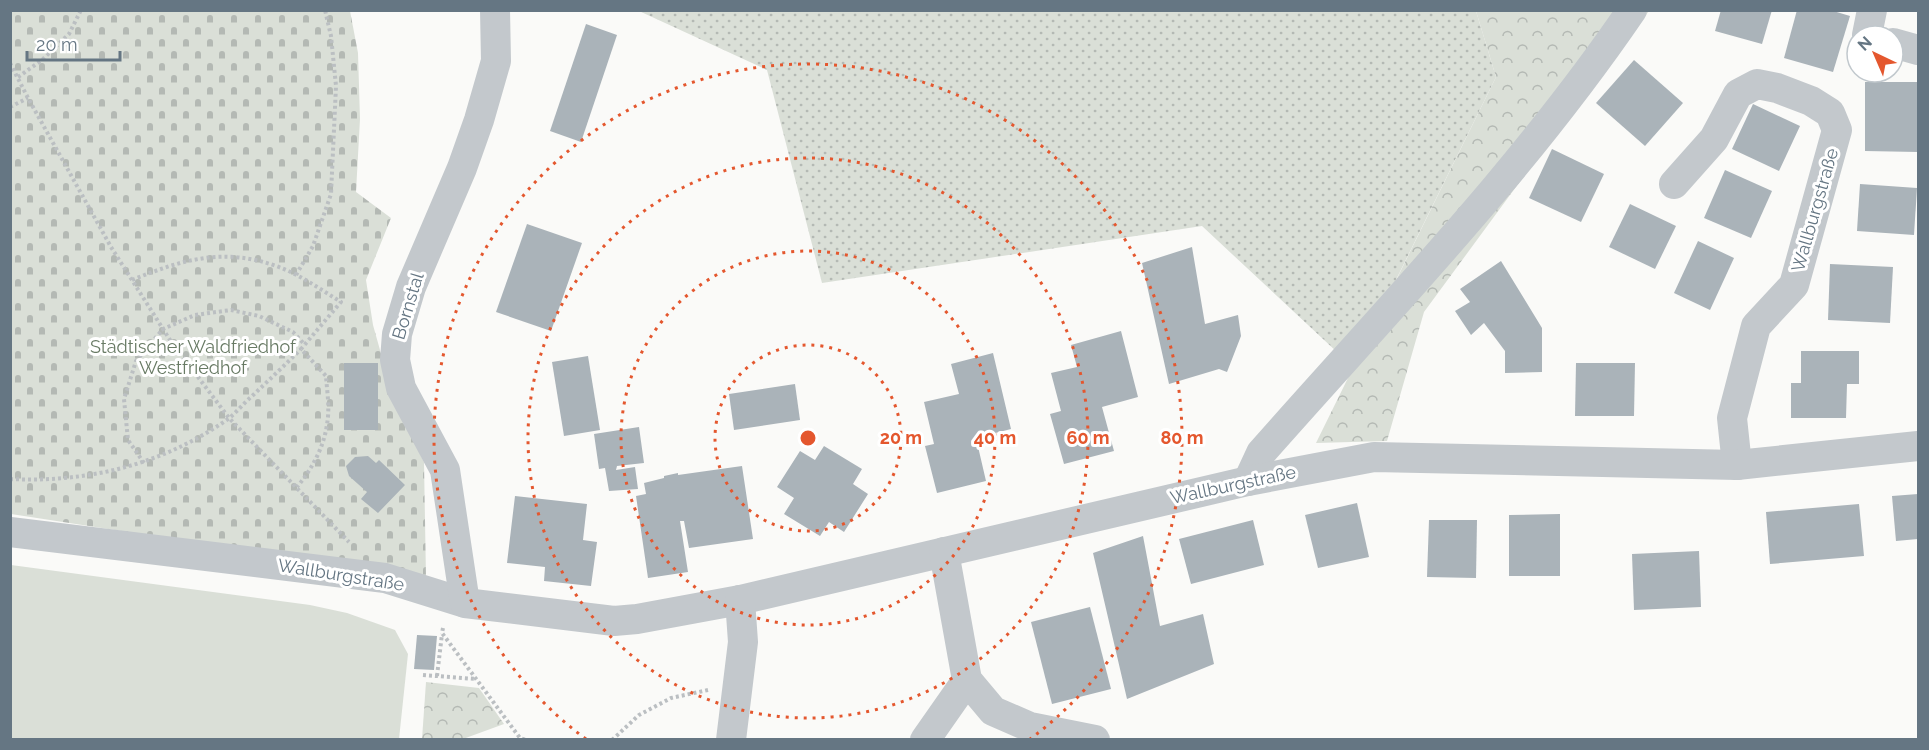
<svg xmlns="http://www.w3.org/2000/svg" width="1929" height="750" font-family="Raleway,sans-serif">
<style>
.grass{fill:url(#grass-dots)}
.forest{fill:url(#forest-crowns)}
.cemetery{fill:url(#cemetery-stones)}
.pitch{fill:#dadfd7}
.building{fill:#aab3b9}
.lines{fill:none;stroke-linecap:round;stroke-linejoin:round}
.path{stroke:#bbbfc2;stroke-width:4;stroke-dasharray:3 3;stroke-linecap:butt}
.minor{stroke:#c3c8cc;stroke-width:30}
.ring{fill:none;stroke:#e4572e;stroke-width:3;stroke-dasharray:3 6}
.labels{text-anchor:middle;stroke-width:6;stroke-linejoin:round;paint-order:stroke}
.street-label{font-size:18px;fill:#657683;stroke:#fff}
.park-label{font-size:18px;fill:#687a64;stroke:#fff}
.centre{fill:#e4572e;stroke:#fff;stroke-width:3}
.ring-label{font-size:18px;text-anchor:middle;font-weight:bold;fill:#e4572e;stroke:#fff;stroke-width:6;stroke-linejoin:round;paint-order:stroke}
</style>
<defs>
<pattern id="grass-dots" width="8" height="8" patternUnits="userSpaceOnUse" patternTransform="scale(1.5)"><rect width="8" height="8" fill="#dadfd7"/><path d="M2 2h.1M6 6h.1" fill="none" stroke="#b4b9b4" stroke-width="1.8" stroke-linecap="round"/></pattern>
<pattern id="forest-crowns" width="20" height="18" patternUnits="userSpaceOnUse" patternTransform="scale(1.5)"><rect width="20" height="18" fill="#dadfd7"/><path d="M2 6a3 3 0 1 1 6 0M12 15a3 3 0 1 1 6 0" fill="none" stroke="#b4b9b4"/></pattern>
<pattern id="cemetery-stones" width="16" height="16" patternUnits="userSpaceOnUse" patternTransform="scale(1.5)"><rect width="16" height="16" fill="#dadfd7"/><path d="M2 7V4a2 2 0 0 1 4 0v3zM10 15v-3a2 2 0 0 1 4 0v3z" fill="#b4b9b4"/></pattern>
</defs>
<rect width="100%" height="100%" fill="#fafaf8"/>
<path class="grass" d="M639,11h837l20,66 -143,290 -151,-141 -380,57 -55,-213z"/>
<g class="forest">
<path d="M1476,11h173l-89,116 -136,185 -37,129 -71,2 180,-366z"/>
<path d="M426,682l53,6 25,36 -41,15h-41z"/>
</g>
<path class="cemetery" d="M10,11h340l8,42 2,66 -4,73 35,26 -25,62 7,45 21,75 30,62 2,116 -415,-64z"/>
<path class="pitch" d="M11,565l299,40 37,8 48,17 13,24 -9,85h-388z"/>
<g class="building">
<path d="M1721,10h51l-10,34 -47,-13z"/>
<path d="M1797,10h33l20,6 -17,56 -49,-14z"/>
<path d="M586,24l31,11 -36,107 -31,-11z"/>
<path d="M1634,60l49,43 -38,43 -49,-43z"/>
<path d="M1865,82h53v70l-53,-1z"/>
<path d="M1753,104l47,22 -21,45 -47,-22z"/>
<path d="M1552,149l52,25 -23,48 -52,-24z"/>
<path d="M1725,170l47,21 -21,47 -47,-20z"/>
<path d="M1860,184l57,4 -3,47 -57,-4z"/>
<path d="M1630,204l46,22 -21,43 -46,-22z"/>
<path d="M527,224l55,19 -31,88 -55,-19z"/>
<path d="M1698,241l36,17 -24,52 -36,-17z"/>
<path d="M1192,247l13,77 33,-9 3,21 -14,36 -8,-3 -50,15 -27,-121z"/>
<path d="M1501,261l41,67v44l-37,1v-22l-21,-28 -13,12 -16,-24 15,-9 -10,-13z"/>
<path d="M1830,264l63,3 -3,56 -62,-3z"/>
<path d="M1121,331l17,66 -36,10 12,44 -50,13 -14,-50 11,-3 -10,-38 26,-6 -6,-22z"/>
<path d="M1801,351h58v33h-12l-1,34h-55v-35h10z"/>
<path d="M993,353l18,76 -35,9 10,43 -49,12 -12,-47 9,-2 -10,-42 35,-8 -8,-30z"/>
<path d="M588,356l12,74 -36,6 -12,-74z"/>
<rect x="344" y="363" width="34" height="67"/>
<path d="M1576,363h59l-1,53h-59z"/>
<path d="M795,384l5,36 -66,10 -5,-36z"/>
<path d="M639,427l5,36 -27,3 -1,4 19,-3 3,22 -29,2 -4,-23 -6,1 -5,-35z"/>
<path d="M824,446l38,23 -9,15 15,10 -24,38 -15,-10 -9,14 -36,-22 10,-16 -17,-11 23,-36 15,9z"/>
<path d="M368,456l8,7 3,-3 26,25 -27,28 -17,-14 6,-7 -18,-16 -3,-10 9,-9z"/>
<path d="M742,466l11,73 -64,9 -5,-27h-4l8,51 -40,6 -12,-82 10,-2 -2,-11 20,-5v-2l14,-3v2z"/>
<path d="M1918,494v45l-22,2 -4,-45z"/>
<path d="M515,496l72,8 -4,36 14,2 -6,44 -47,-5 1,-14 -38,-4z"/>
<path d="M1357,503l12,54 -51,11 -13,-53z"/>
<path d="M1859,504l5,52 -94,8 -4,-52z"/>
<path d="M1560,514v62h-51v-61z"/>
<path d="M1253,520l11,45 -73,19 -12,-45z"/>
<path d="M1429,520h48l-1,58 -49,-1z"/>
<path d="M1143,536l17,90 43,-12 11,50 -87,35 -34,-146z"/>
<path d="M1699,551l2,56 -67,3 -2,-56z"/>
<path d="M1090,607l21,82 -59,15 -21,-82z"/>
<path d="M417,635l20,1 -3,34 -20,-1z"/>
</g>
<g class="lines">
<g class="path">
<path d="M10,63l18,35 83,149 59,93 59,78 120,124"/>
<path d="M18,77l24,-17 27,-26 12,-24"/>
<path d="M10,107l18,-9"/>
<path d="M296,275l17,-29 18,-52 5,-108 -5,-50 -6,-26"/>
<path d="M132,280c49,-20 91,-33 144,-14 23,8 44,23 65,36l-40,47 25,27c1,15 4,33 1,48 -3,23 -15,45 -30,63"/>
<path d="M144,463l-16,-23 -4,-41 12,-38 27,-32 32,-14 36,-5 28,6 34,16 12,13"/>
<path d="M10,479c78,4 154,-15 218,-60 8,-6 15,-15 23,-22 17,-16 34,-32 50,-48"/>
<path d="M443,628l-1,5 78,105 6,2"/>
<path d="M423,675l53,4"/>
<path d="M437,676l5,-42"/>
<path d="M612,740l27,-25 32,-17 37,-8"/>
</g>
<g class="minor">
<path d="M1870,36l-3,-1 5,-25"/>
<path d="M1893,43l25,7"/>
<path d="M1674,184l40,-45 24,-45 19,-10 20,4 34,13 19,12 7,17 -43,155 -38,41 -24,92 5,47"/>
<path d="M1248,481l13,-28c127,-144 262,-283 371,-443"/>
<path d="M10,532l375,46 80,25 149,18 23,-2 103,-19 508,-119 126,-24 363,8 181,-19"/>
<path d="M944,552l23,128 26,31 37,16 65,13"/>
<path d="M465,603l-20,-133 -44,-82 -6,-28 2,-26 14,-47 51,-119 17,-48 17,-59 -1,-51"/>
<path d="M731,740l12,-98 -3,-42"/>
<path d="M925,740l42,-60"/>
</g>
</g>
<g class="ring">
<circle cx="808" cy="438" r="93"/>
<circle cx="808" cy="438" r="187"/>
<circle cx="808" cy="438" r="280"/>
<path d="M586 739A374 374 0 1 1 1030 739"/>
</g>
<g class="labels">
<g class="street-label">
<text transform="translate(1815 210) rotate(-74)" y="6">Wallburgstraße</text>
<text transform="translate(408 306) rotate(-73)" y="6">Bornstal</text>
<text transform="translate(1233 485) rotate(-12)" y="6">Wallburgstraße</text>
<text transform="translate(341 575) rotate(9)" y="6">Wallburgstraße</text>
</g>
<g class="park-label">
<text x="193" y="353">Städtischer Waldfriedhof<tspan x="193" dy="21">Westfriedhof</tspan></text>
</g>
</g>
<circle cx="808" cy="438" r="9" class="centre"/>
<g class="ring-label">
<text x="901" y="444">20 m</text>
<text x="995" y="444">40 m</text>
<text x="1088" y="444">60 m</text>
<text x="1182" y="444">80 m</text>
</g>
<rect width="1929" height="750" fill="none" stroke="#657683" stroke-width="24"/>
<g transform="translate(1875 54) rotate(316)"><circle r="28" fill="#ffffff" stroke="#c1c8cd" stroke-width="1.5"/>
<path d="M0-4.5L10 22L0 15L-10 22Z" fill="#e4572e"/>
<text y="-9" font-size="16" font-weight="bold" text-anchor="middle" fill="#657683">N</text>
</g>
<path d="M27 51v9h93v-9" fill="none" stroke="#657683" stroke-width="3"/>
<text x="36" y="51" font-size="18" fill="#657683" stroke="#ffffff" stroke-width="4.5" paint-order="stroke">20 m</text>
</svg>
